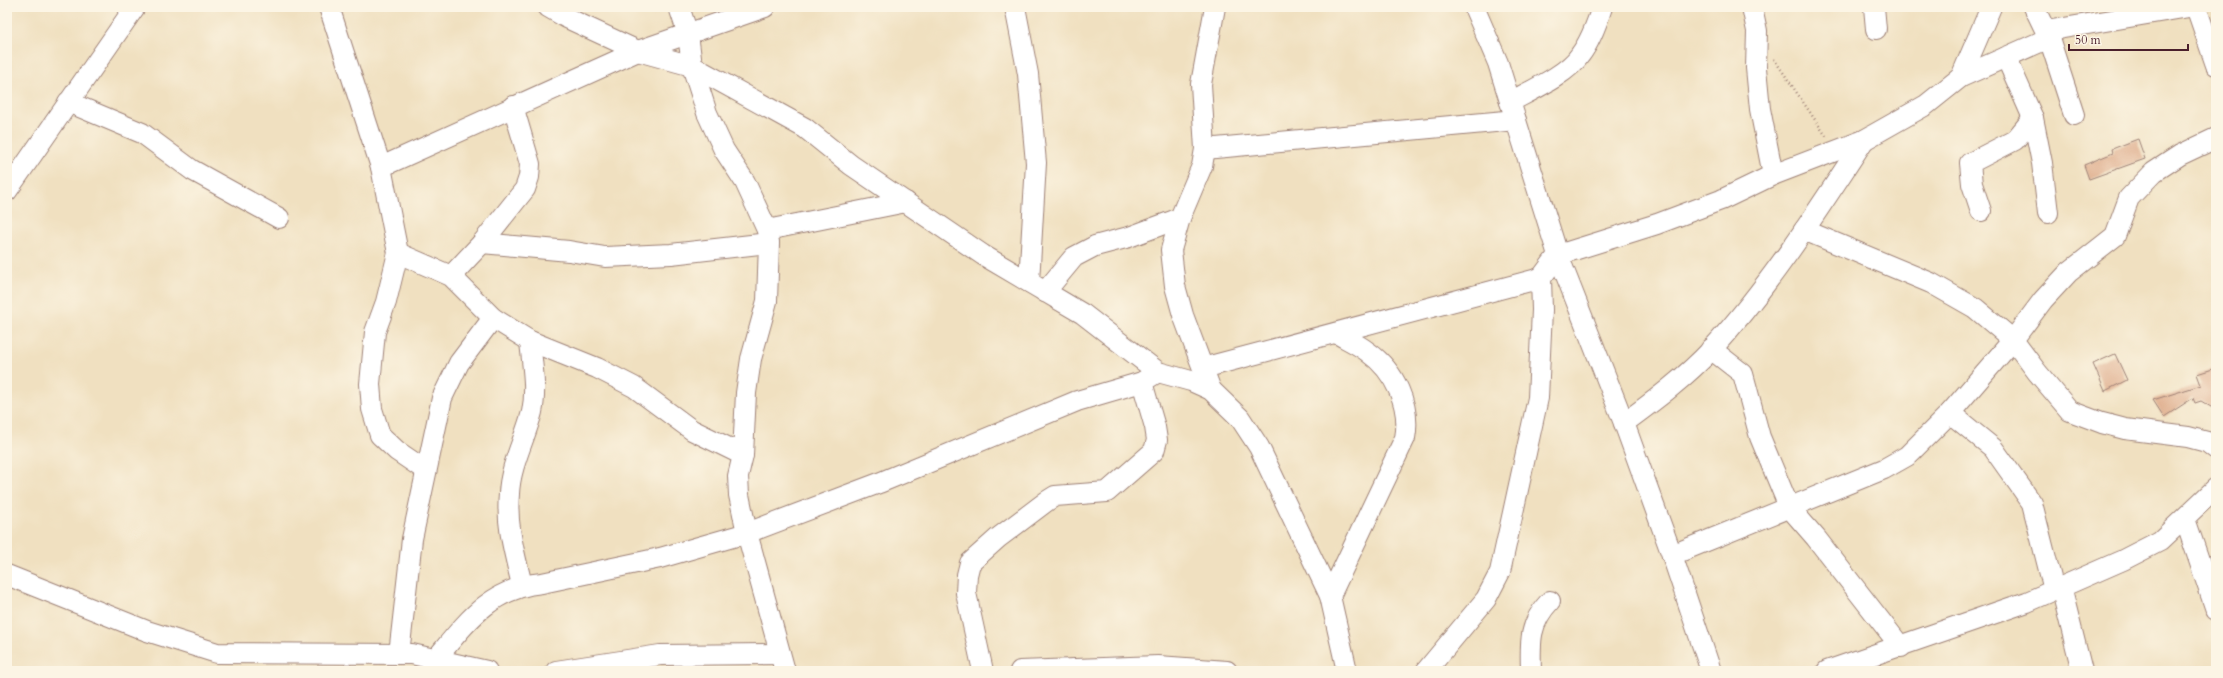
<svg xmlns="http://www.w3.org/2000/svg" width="2223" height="678" font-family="Cardo,serif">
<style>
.building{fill:#d99f7a}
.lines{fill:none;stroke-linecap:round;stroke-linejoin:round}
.minor-casing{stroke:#9d8076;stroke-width:22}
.path{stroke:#9d8076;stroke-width:2.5;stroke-dasharray:1 3;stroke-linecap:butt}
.minor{stroke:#fff;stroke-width:20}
</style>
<rect width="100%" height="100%" fill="#fcf5e5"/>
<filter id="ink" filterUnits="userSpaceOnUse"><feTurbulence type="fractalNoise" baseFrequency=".025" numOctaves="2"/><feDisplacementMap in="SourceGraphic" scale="8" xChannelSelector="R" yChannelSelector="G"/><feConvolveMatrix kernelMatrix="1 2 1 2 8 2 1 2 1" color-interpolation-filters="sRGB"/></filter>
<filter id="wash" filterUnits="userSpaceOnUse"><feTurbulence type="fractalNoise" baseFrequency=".012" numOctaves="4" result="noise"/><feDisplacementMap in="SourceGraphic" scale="16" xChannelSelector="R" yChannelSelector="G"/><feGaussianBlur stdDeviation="0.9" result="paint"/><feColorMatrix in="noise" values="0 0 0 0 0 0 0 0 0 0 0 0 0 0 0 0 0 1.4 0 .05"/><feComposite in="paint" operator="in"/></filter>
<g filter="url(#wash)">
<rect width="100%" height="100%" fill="#f0e0c0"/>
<g id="blocks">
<g class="building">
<path d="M2138,139l7,20 -56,20 -5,-14 29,-12 -1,-4z"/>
<path d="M2115,354l12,26 -22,11 -12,-27z"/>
<path d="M2216,368v42l-15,-9 -6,2 -2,-5 -29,19 -11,-17 48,-15 -4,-11z"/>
</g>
</g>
</g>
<g filter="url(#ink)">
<use href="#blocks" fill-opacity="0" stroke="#9d8076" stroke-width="1"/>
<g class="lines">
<defs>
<g id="minor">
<path d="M329,7l52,160 17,86 -12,49 -11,30 -5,52 2,25 8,26 17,16 28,19"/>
<path d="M548,7l19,11 71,33 54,15 113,62 46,37 132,90 100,59 75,58 33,9 20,9 29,28 19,29 71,149 17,75"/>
<path d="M679,7l9,27 4,32 15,47 17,37 21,32 22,48 2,13 -2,58 -16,58 -5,34 -3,62 -5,21 1,19 8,38 38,138"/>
<path d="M1015,7l13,67 8,89 -7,119"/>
<path d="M1474,7l24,56 60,192 66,168 48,132 39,116"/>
<path d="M1752,7l5,24 -1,37 4,41 13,66"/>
<path d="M1874,7l2,22"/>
<path d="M2034,7l15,31 25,77"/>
<path d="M2196,7l20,58"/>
<path d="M2046,31l143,-24"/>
<path d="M2006,57l27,61 9,45 6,50"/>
<path d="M1961,77l30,-70"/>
<path d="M68,102l74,31 50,37 87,48"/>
<path d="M1510,102c20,-11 58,-28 70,-47 10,-13 17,-32 22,-48"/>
<path d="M1205,149l311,-29"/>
<path d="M381,167l257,-116 127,-44"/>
<path d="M7,191l128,-184"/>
<path d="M1981,211l-9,-27 -2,-21 45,-23 18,-22"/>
<path d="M767,230l139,-28"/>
<path d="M1804,230l127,53 44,25 38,32 24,32 33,39 32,12 23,6 63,8 19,5 9,7"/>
<path d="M482,243l87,8 36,6 66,-3 98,-11"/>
<path d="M398,253l53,23 42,42 37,23 67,27 37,19 58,43 51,25"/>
<path d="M451,276l31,-33 43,-54 4,-12 1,-13 -17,-58"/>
<path d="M1045,292l29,-35 21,-11 34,-9 51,-19"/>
<path d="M1711,349l32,25 17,63 29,70 27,31 85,109"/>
<path d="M1203,368l338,-90"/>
<path d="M1211,390l-28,-75 -8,-29 -4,-36 9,-32 22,-52 3,-17 -4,-65 14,-77"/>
<path d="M1950,413l43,35 39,55 22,87"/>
<path d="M1624,423c30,-22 62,-46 88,-74 58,-64 105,-137 152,-209"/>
<path d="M2185,519l31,91"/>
<path d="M1672,555l212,-86 23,-13 43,-43 63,-73 30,-40 26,-28 46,-36 14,-38 25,-26 26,-17 36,-17"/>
<path d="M7,575l140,56 70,22 195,1 75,17"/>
<path d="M522,585c-7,-30 -16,-59 -13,-91 1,-28 16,-55 23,-82 5,-23 0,-48 -2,-71"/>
<path d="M2061,587l21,84"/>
<path d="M1330,596l75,-158c6,-32 -10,-67 -37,-86 -10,-8 -22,-13 -32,-19"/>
<path d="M399,654l13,-115 30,-141 17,-35 34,-45"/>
<path d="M435,660c31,-37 55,-72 107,-77l118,-25 87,-25 132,-50 198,-82 65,-19 16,-10"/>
<path d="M556,671l104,-16 120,-1"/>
<path d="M983,671l-17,-78 1,-18 3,-12 28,-25 49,-37 8,-5 52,-4 47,-41 3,-11 -2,-13 -13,-45"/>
<path d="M1020,671l138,-5 69,5"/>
<path d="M1426,671l60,-72 14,-27 38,-174 4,-88 -1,-32 17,-23 99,-31 64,-24 52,-25 91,-35 62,-35 35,-28 88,-39"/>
<path d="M1531,671c-1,-29 -2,-48 19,-70"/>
<path d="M1827,671l200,-69 96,-42 37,-19 56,-53"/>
</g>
</defs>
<use href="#minor" class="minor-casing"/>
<path class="path" d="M1774,59l52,77"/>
<use href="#minor" class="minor"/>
</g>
</g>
<rect width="2223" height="678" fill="none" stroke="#fcf5e5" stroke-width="24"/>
<path d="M2069 44v6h119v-6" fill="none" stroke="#4a1f2b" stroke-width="2"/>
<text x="2075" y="44" font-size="12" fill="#4a1f2b" stroke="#fcf5e5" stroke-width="3" paint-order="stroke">50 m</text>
</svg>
